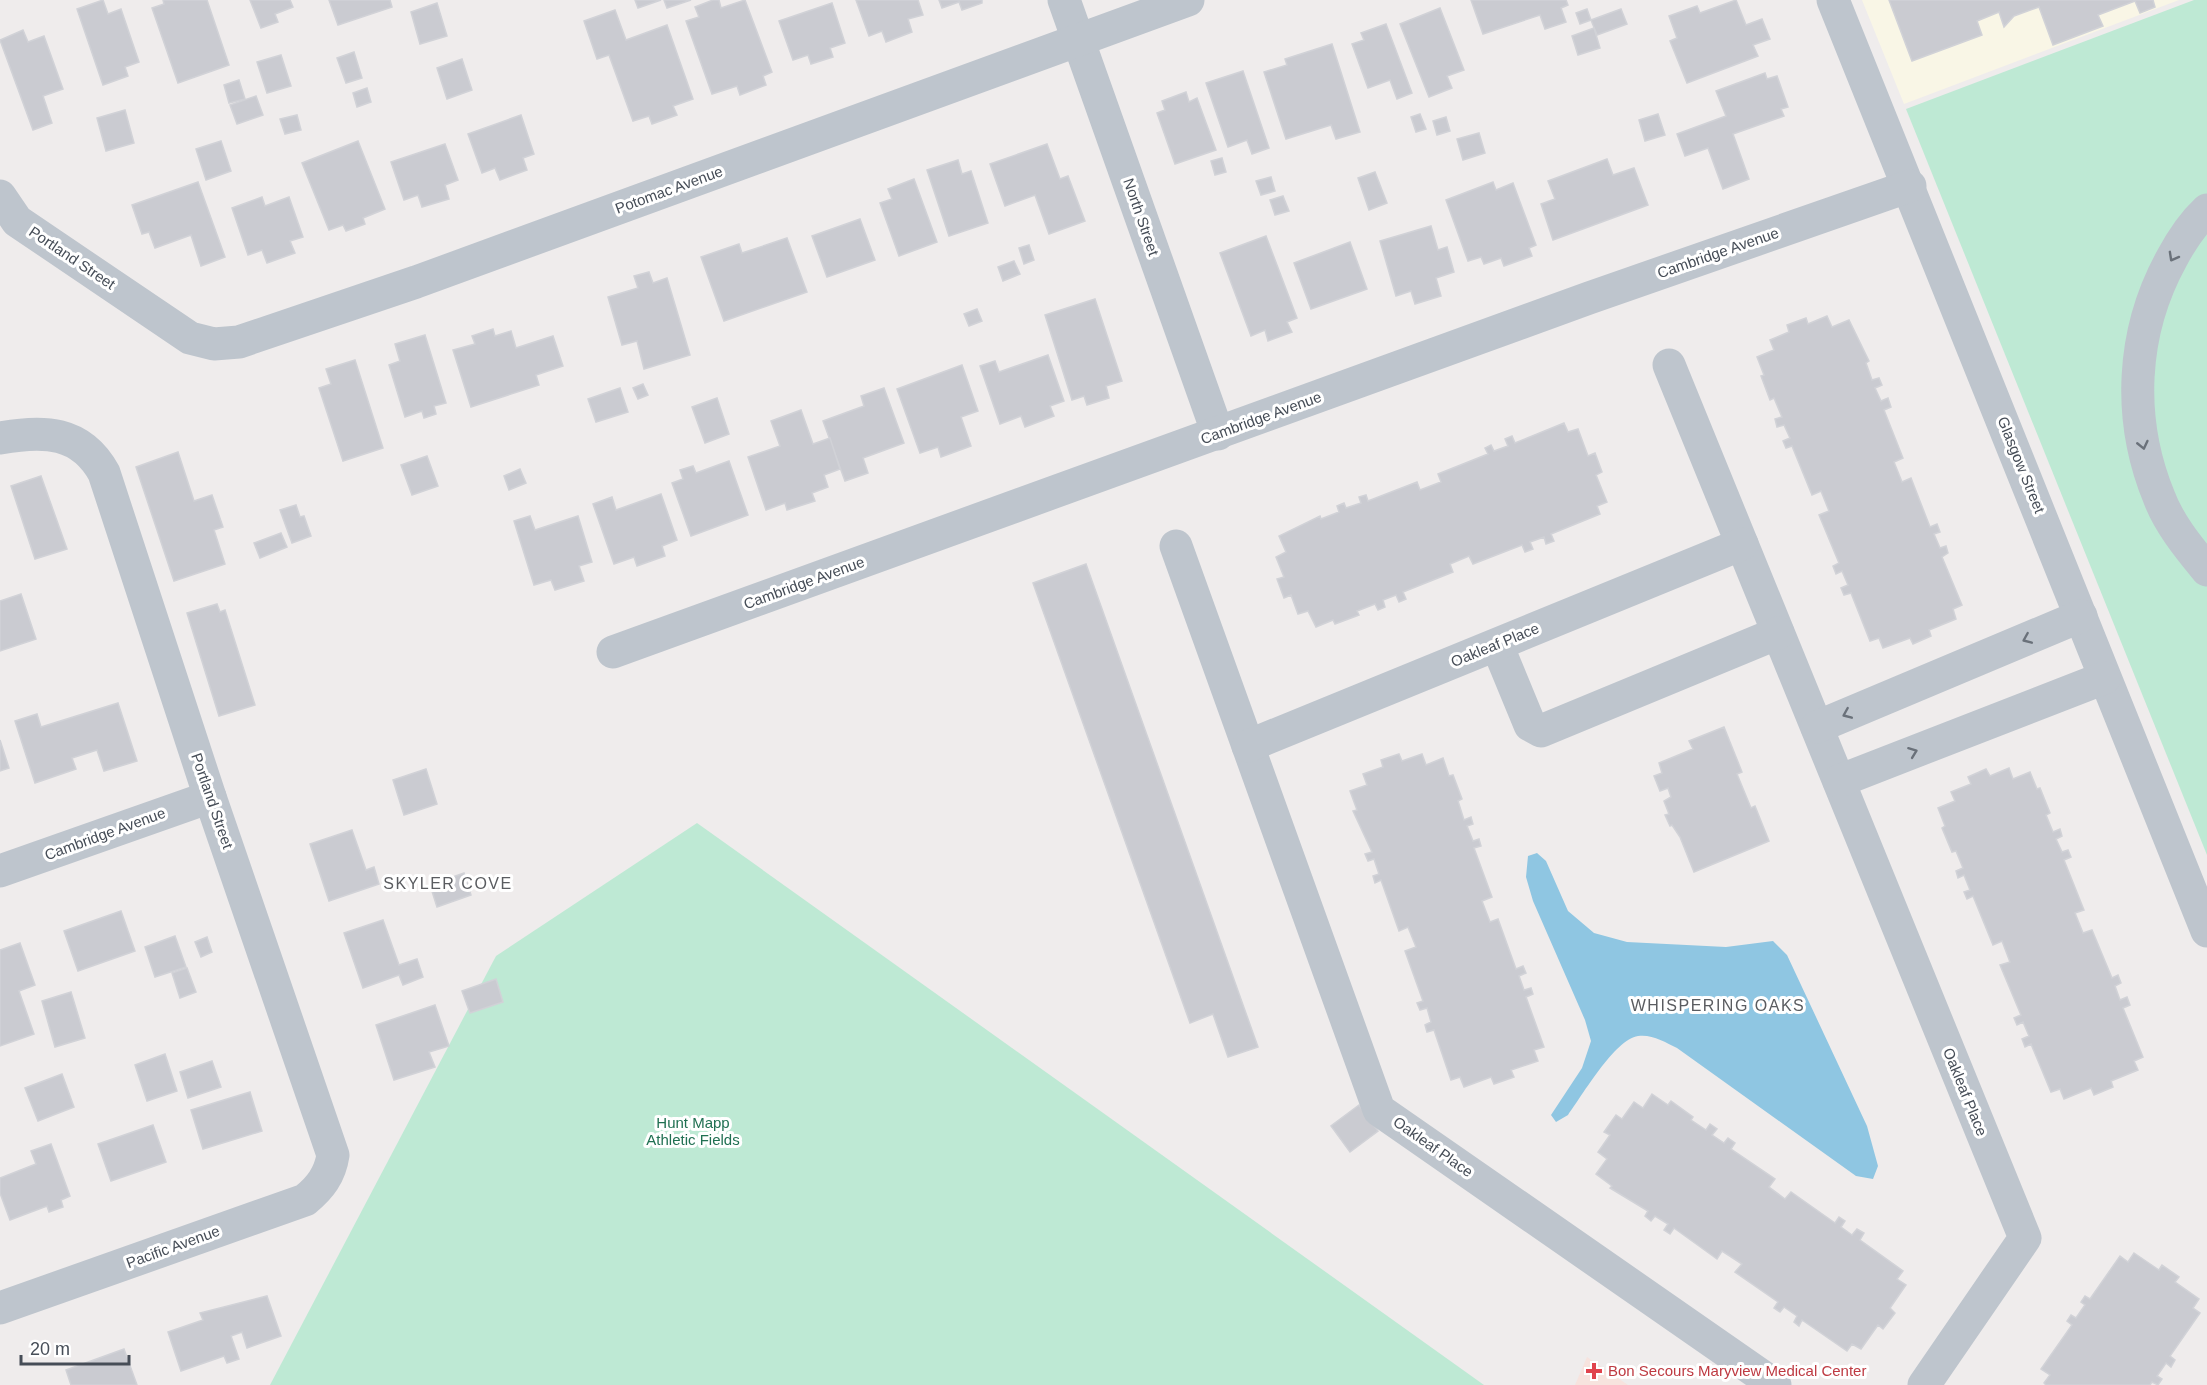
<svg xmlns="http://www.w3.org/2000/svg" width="2207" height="1385" font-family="Helvetica,sans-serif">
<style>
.commercial{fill:#f9f6e6}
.medical{fill:#f7e3de}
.green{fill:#bee9d4}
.water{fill:#8fc6e2}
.building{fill:#cacbd1;stroke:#d1d2d7;stroke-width:1.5}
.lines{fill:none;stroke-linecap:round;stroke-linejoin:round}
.minor{stroke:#bec5cd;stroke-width:33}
.oneway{stroke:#6a717a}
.health-dot{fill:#e0444e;stroke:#fff;stroke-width:2}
.labels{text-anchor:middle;stroke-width:6;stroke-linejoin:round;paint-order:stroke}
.street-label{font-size:15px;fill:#464d57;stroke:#fff}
.park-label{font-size:15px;fill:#207052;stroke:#fff}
.health-label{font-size:15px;fill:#be3a42;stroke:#fff;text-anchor:start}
.neighbourhood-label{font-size:16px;letter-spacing:1.5px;fill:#5a5c60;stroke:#fff}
</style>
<rect width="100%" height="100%" fill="#efecec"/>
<path class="commercial" d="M1862,0h317l-275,104z"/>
<path class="medical" d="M1587,1357l41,28h-53z"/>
<g class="green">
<path d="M2194,0h13v855l-301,-746z"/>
<path d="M697,823l787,562h-1214l226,-429z"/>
</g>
<path class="water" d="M1537,853l9,8 22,50 26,22 33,9 99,5 47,-6 14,14 80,171 11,40 -5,13 -17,-3 -179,-128c-12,-6 -25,-14 -39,-12 -23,3 -56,60 -70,79l-12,7 -5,-7 31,-47 9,-27 -6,-21 -52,-119 -7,-24 2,-21z"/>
<g class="building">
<path d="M103,0l5,14 13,-5 18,53 -14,5 3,9 -25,9 -26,-76z"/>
<path d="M163,0h44l22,65 -51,18 -26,-75 12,-4z"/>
<path d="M250,0h40l3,7 -18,7 3,8 -17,6z"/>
<path d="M329,0h61l2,7 -54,18z"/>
<path d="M635,0h26l-23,8z"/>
<path d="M664,0h27l-24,8z"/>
<path d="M713,0h6l2,8 24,-8 27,72 -9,4 3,9 -26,10 -3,-9 -25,8 -26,-73 13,-4 -4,-10z"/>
<path d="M856,0h62l5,15 -15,4 4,13 -26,10 -4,-11 -13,5z"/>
<path d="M939,0h43v3l-20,7 -3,-8 -17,6z"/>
<path d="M1471,0h95l2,5 -7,3 5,14 -21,7 -5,-14 -57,19z"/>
<path d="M1736,0l10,25 16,-6 8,20 -17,6 5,11 -71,27 -17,-42 7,-3 -8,-22 28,-10 3,7z"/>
<path d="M1889,0h264l2,7 -15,6 -5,-12 -37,14 5,11 -50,19 -14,-38 -25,9 -10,11 -5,-15 -22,9 5,14 -70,26z"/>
<path d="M437,3l10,33 -27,8 -9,-32z"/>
<path d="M832,3l13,40 -15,5 3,9 -22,7 -3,-9 -15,5 -14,-39z"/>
<path d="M1440,8l24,62 -17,6 5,12 -23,9 -29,-73z"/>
<path d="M1587,9l4,11 -11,4 -4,-11z"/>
<path d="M1621,9l6,15 -30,11 -6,-15z"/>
<path d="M615,10l11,30 41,-15 26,74 -20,7 4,9 -25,9 -3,-8 -16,5 -24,-66 -12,4 -13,-38z"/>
<path d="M1386,24l26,69 -15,6 -7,-19 -22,8 -16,-44 12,-4 -3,-7z"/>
<path d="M1594,28l6,20 -22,7 -6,-19z"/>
<path d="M23,30l5,12 16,-6 19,53 -20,7 9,27 -19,7 -33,-90z"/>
<path d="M1332,44l28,88 -24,7 -5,-14 -45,14 -22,-67 23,-7 -2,-6z"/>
<path d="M354,52l8,26 -16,5 -9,-25z"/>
<path d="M281,55l10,31 -24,7 -10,-31z"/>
<path d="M462,59l10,31 -25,9 -10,-31z"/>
<path d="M1243,71l26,77 -17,6 -5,-14 -19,7 -22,-64z"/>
<path d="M1765,73l2,6 10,-3 11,31 -7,2 3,7 -51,18 16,45 -26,10 -15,-41 -23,8 -8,-22 49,-18 -10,-25z"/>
<path d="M239,80l6,19 -16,4 -5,-18z"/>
<path d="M367,88l4,14 -14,5 -4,-14z"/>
<path d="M1186,92l3,10 8,-4 19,52 -41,14 -18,-51 8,-3 -3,-9z"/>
<path d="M256,96l7,19 -26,9 -7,-19z"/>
<path d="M125,110l9,33 -28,8 -9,-33z"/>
<path d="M1420,114l6,15 -10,3 -5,-15z"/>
<path d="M1658,114l7,21 -20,6 -6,-21z"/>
<path d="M297,115l4,15 -16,4 -5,-15z"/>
<path d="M521,115l13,39 -11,4 4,12 -27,10 -5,-12 -13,5 -14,-39z"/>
<path d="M1446,117l4,14 -13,4 -4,-14z"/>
<path d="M1479,133l6,20 -22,7 -6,-21z"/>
<path d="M221,141l10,30 -25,9 -10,-31z"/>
<path d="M358,141l27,68 -22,9 2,6 -19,7 -3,-6 -14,5 -27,-67z"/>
<path d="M445,144l13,36 -13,5 4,14 -27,8 -4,-12 -14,5 -13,-38z"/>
<path d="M1047,144l13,35 8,-3 17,45 -36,13 -14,-39 -30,11 -15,-42z"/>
<path d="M1222,158l4,14 -11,3 -4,-14z"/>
<path d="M1607,159l6,16 21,-7 14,37 -95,35 -12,-36 14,-5 -7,-18z"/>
<path d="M958,160l4,14 9,-3 17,52 -39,13 -22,-66z"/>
<path d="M1375,172l12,31 -18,7 -11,-32z"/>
<path d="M1271,177l4,14 -14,4 -5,-14z"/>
<path d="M914,179l23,63 -38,14 -19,-53 12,-4 -4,-10z"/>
<path d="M198,182l27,75 -24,9 -10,-31 -36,13 -6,-16 -7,2 -10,-29z"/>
<path d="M1493,182l3,8 17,-7 23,62 -7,3 3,8 -28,10 -3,-8 -17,6 -3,-7 -13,4 -22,-61z"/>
<path d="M1283,196l6,15 -14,4 -5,-15z"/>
<path d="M262,197l3,9 24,-9 14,40 -13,4 5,12 -28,10 -5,-13 -14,5 -16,-47z"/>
<path d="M860,219l15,41 -48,17 -15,-41z"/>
<path d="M1431,226l7,24 9,-3 7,25 -18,6 5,18 -26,8 -4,-13 -15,5 -16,-55z"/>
<path d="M1266,236l31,82 -10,4 5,10 -24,9 -3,-11 -14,6 -31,-83z"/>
<path d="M787,238l20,54 -83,29 -23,-64 38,-13 3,9z"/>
<path d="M1350,242l17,47 -56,20 -17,-46z"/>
<path d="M1029,245l5,15 -10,4 -5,-16z"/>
<path d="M1014,261l6,13 -17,7 -5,-14z"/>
<path d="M649,272l4,11 14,-5 23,77 -46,14 -7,-28 -15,4 -14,-48 30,-9 -4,-12z"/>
<path d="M1095,299l27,82 -16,5 3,12 -22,7 -3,-9 -12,4 -27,-85z"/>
<path d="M977,309l5,12 -13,5 -5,-12z"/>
<path d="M1827,316l5,11 17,-7 20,41 -3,2 6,17 7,-2 3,7 -7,3 6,13 7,-3 3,9 -7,3 19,48 -9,4 8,20 9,-4 19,49 7,-3 3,8 -6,2 6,14 6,-2 2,7 -6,4 20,48 -9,4 3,10 -27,11 2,6 -18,8 -3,-6 -27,10 -4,-10 -9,3 -19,-48 -7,2 -3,-7 7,-3 -6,-14 -6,3 -3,-8 6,-3 -20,-48 10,-4 -8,-20 -9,4 -20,-49 -6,2 -3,-7 7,-3 -6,-13 -7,2 -2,-8 7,-2 -8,-19 -4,2 -9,-24 3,-1 -7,-18 17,-7 -4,-10 19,-8 -2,-7 19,-7 2,6z"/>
<path d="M493,329l2,7 16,-5 5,17 37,-12 10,30 -27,9 3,10 -68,22 -18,-57 22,-6 -3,-8z"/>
<path d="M425,335l21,68 -12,3 2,8 -12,4 -2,-7 -17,6 -16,-52 11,-4 -5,-17z"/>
<path d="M1048,355l16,46 -14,5 4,10 -29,11 -4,-11 -21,8 -20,-58 15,-5 4,11z"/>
<path d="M355,360l28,88 -40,13 -24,-73 12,-4 -5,-15z"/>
<path d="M962,365l16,46 -17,6 10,29 -30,11 -3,-10 -18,6 -23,-64z"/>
<path d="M643,384l5,11 -10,4 -5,-11z"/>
<path d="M620,388l8,24 -32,10 -8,-23z"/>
<path d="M884,388l20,55 -41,15 5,15 -23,8 -22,-60 41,-15 -3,-10z"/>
<path d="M717,398l12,36 -24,9 -13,-36z"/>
<path d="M801,410l12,34 17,-6 10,31 -16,6 4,12 -16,6 3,8 -28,9 -2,-7 -19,7 -18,-53 32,-11 -9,-25z"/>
<path d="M1564,423l4,9 10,-3 10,27 7,-3 7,19 -6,3 11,27 -10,4 3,8 -49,20 3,7 -8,3 -2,-7 -14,5 3,7 -8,3 -3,-7 -49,19 -4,-8 -19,8 3,8 -50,20 3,7 -7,3 -3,-7 -13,5 2,7 -7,3 -3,-6 -18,7 2,4 -24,9 -2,-4 -17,7 -8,-16 -10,3 -7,-19 -7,3 -7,-19 7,-2 -8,-20 10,-5 -7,-16 41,-20 1,3 18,-7 -2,-6 7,-3 2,5 15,-5 -2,-6 7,-2 2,6 49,-19 3,8 21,-8 -3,-8 50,-20 -3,-6 6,-3 3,6 14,-5 -3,-7 7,-3 3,7z"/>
<path d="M178,452l16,49 18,-6 11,32 -9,3 11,34 -51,17 -38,-114z"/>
<path d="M427,456l11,30 -26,9 -11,-30z"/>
<path d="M729,461l19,54 -57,21 -19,-53 11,-4 -3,-9 13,-4 3,7z"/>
<path d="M520,469l6,14 -17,7 -5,-14z"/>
<path d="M41,476l26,73 -32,10 -24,-73z"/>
<path d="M661,494l16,46 -15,6 3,10 -28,10 -3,-9 -20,7 -21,-60 19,-7 4,13z"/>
<path d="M296,505l4,12 4,-1 7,20 -19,7 -12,-33z"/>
<path d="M530,516l5,14 43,-14 14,46 -13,4 5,15 -29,9 -4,-10 -17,5 -20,-64z"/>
<path d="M281,533l6,14 -27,11 -6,-15z"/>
<path d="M1086,564l172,483 -30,10 -15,-43 -23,9 -157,-440z"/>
<path d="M21,594l15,45 -36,12v-50z"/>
<path d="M217,604l3,8 5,-2 30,95 -36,11 -32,-103z"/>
<path d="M118,703l19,58 -33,10 -7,-21 -25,8 4,11 -41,14 -20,-62 22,-7 4,13z"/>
<path d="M1724,727l18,45 -5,2 14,34 4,-2 14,35 -75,31 -14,-35 -8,-12 -2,1 -5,-11 4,-1 -5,-13 7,-4 -3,-9 -8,3 -6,-15 8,-3 -3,-10 34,-14 -4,-8z"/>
<path d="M0,740l9,28 -9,3z"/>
<path d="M1399,754l3,7 20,-7 4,11 17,-7 6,18 4,-1 9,24 -4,2 6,19 7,-3 2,7 -6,2 6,15 6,-2 2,7 -7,2 18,49 -10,4 8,21 8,-3 18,50 7,-3 3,7 -7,3 5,14 7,-2 2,6 -7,3 18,50 -10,3 4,11 -27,9 3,7 -20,7 -3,-7 -27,10 -4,-10 -9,3 -17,-50 -7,2 -2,-7 6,-3 -4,-14 -7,2 -3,-7 6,-2 -18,-50 11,-4 -8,-20 -9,4 -18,-51 -6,3 -2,-7 6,-2 -5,-15 -6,2 -3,-7 7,-2 -19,-41 4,-1 -7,-19 17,-6 -4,-11 20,-7 -2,-7z"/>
<path d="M2009,768l4,11 17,-7 7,17 3,-1 10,25 -4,2 7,17 7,-3 2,7 -6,3 6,13 6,-2 3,7 -7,3 20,50 -9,3 8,20 9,-3 20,48 6,-3 3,8 -6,3 5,14 7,-3 3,8 -7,3 20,49 -9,4 4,9 -27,11 2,6 -19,8 -3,-7 -27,11 -4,-10 -9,3 -20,-48 -6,3 -3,-8 7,-3 -6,-14 -6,3 -3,-7 7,-3 -21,-50 10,-3 -8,-21 -9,4 -20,-49 -6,3 -3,-7 6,-2 -6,-15 -6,3 -2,-7 7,-3 -7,-17 -4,1 -10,-24 3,-2 -7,-18 17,-7 -4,-9 20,-8 -3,-7 18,-8 4,7z"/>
<path d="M426,769l11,35 -33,11 -11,-35z"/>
<path d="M352,830l14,40 8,-3 5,17 -50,17 -19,-57z"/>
<path d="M464,873l7,22 -34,12 -7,-22z"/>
<path d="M121,911l14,40 -57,20 -14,-40z"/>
<path d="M383,920l16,45 18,-6 6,18 -20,8 -4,-10 -36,13 -19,-55z"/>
<path d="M175,936l11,31 -31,10 -10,-30z"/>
<path d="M207,937l5,15 -11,5 -6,-15z"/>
<path d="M20,943l15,42 -16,6 15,43 -34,12v-96z"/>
<path d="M187,968l9,24 -16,6 -8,-25z"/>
<path d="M496,979l7,23 -33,11 -8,-22z"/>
<path d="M71,992l14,46 -30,9 -13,-46z"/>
<path d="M435,1005l14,41 -20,6 6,15 -41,13 -18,-55z"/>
<path d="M165,1054l12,37 -30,10 -12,-36z"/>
<path d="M212,1061l9,26 -33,11 -8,-26z"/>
<path d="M62,1074l12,33 -36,14 -13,-33z"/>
<path d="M250,1092l12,39 -59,18 -12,-39z"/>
<path d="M1652,1094l16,11 3,-4 22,16 -2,3 15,10 4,-6 7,5 -5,6 12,8 4,-5 7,5 -4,6 44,30 -6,8 16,12 6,-7 44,31 4,-6 6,4 -4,6 11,8 5,-6 7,4 -4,7 43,31 -6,8 9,6 -16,23 5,5 -12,16 -5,-4 -17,24 -9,-5 -5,7 -45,-31 -3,6 -5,-4 3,-6 -13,-9 -4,5 -6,-4 4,-6 -43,-30 7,-8 -20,-13 -5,8 -43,-31 -4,6 -6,-4 4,-6 -13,-8 -4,5 -6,-5 3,-5 -38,-23 2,-2 -16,-12 11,-15 -9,-7 12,-17 -6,-3 12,-17 6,4 12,-17 9,6z"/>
<path d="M1359,1105l19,26 -28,21 -19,-26z"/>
<path d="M153,1125l13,37 -55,19 -13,-37z"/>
<path d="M51,1144l19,52 -9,4 2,7 -14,5 -2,-6 -37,14 -10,-27v-15l36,-14 -5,-13z"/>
<path d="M2134,1253l25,17 3,-5 17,12 -4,5 24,17 -6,9 7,5 -30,43 5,4 -4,7 -5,-4 -9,13 5,3 -4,6 -6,-3 -2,3h-104l-2,-2 6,-8 -9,-6 31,-44 -5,-4 4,-6 5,3 9,-13 -4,-3 4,-6 5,3 30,-43 8,6z"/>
<path d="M267,1296l14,40 -34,12 -5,-16 -11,4 8,23 -12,4 -3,-7 -43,15 -13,-39 35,-12 -3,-7z"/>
<path d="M124,1349l13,36h-66l-5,-15z"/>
</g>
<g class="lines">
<g class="minor">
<path d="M1064,0l154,434"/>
<path d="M1833,0l374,931"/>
<path d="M0,196l17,25 173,117 24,6 25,-2 177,-60 772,-282"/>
<path d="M2207,210c-14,13 -26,31 -35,48 -41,74 -45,161 -13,239 10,27 30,51 48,73"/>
<path d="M1669,365l356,873 -101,147"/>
<path d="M0,438c44,-8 81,-7 104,35l106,324 123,358c-3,20 -13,33 -28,45l-305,108"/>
<path d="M1176,546l203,564 396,275"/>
<path d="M1497,645l33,80 11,6 237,-98"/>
<path d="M613,652l976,-354 321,-112"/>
<path d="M1817,727l264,-111"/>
<path d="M1248,746l494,-202"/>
<path d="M1839,781l265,-103"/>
<path d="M0,871l210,-74"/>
</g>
</g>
<defs><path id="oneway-chevron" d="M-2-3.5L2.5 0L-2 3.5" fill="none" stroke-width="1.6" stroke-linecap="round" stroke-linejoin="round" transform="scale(1.5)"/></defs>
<g class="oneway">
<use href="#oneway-chevron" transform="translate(2173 257) rotate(119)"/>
<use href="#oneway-chevron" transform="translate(2143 445) rotate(77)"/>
<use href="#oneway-chevron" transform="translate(2027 639) rotate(157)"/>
<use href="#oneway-chevron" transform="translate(1847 714) rotate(157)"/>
<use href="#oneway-chevron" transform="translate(1913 752) rotate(-21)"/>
</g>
<path class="health-dot" d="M1591 1362h6v6h6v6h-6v6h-6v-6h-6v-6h6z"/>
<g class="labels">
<g class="street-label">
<text transform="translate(669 190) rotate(-20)" y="5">Potomac Avenue</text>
<text transform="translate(1141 217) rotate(71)" y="5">North Street</text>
<text transform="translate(1718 253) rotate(-19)" y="5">Cambridge Avenue</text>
<text transform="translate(72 258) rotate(34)" y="5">Portland Street</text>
<text transform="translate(1261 418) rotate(-20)" y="5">Cambridge Avenue</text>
<text transform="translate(2021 465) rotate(68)" y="5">Glasgow Street</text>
<text transform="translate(804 583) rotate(-20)" y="5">Cambridge Avenue</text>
<text transform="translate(1495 645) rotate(-22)" y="5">Oakleaf Place</text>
<text transform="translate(212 801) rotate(71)" y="5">Portland Street</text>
<text transform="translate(105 834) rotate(-20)" y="5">Cambridge Avenue</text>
<text transform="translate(1965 1092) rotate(68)" y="5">Oakleaf Place</text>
<text transform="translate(1433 1147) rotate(35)" y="5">Oakleaf Place</text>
<text transform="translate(173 1247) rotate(-20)" y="5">Pacific Avenue</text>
</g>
<g class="park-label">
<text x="693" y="1128">Hunt Mapp<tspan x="693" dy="17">Athletic Fields</tspan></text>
</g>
<g class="health-label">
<text x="1608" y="1376">Bon Secours Maryview Medical Center</text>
</g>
<g class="neighbourhood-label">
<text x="448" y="889">SKYLER COVE</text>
<text x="1718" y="1011">WHISPERING OAKS</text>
</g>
</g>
<path d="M21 1355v9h108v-9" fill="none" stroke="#464d57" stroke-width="3"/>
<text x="30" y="1355" font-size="18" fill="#464d57" stroke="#ffffff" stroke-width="4.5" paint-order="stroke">20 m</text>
</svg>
